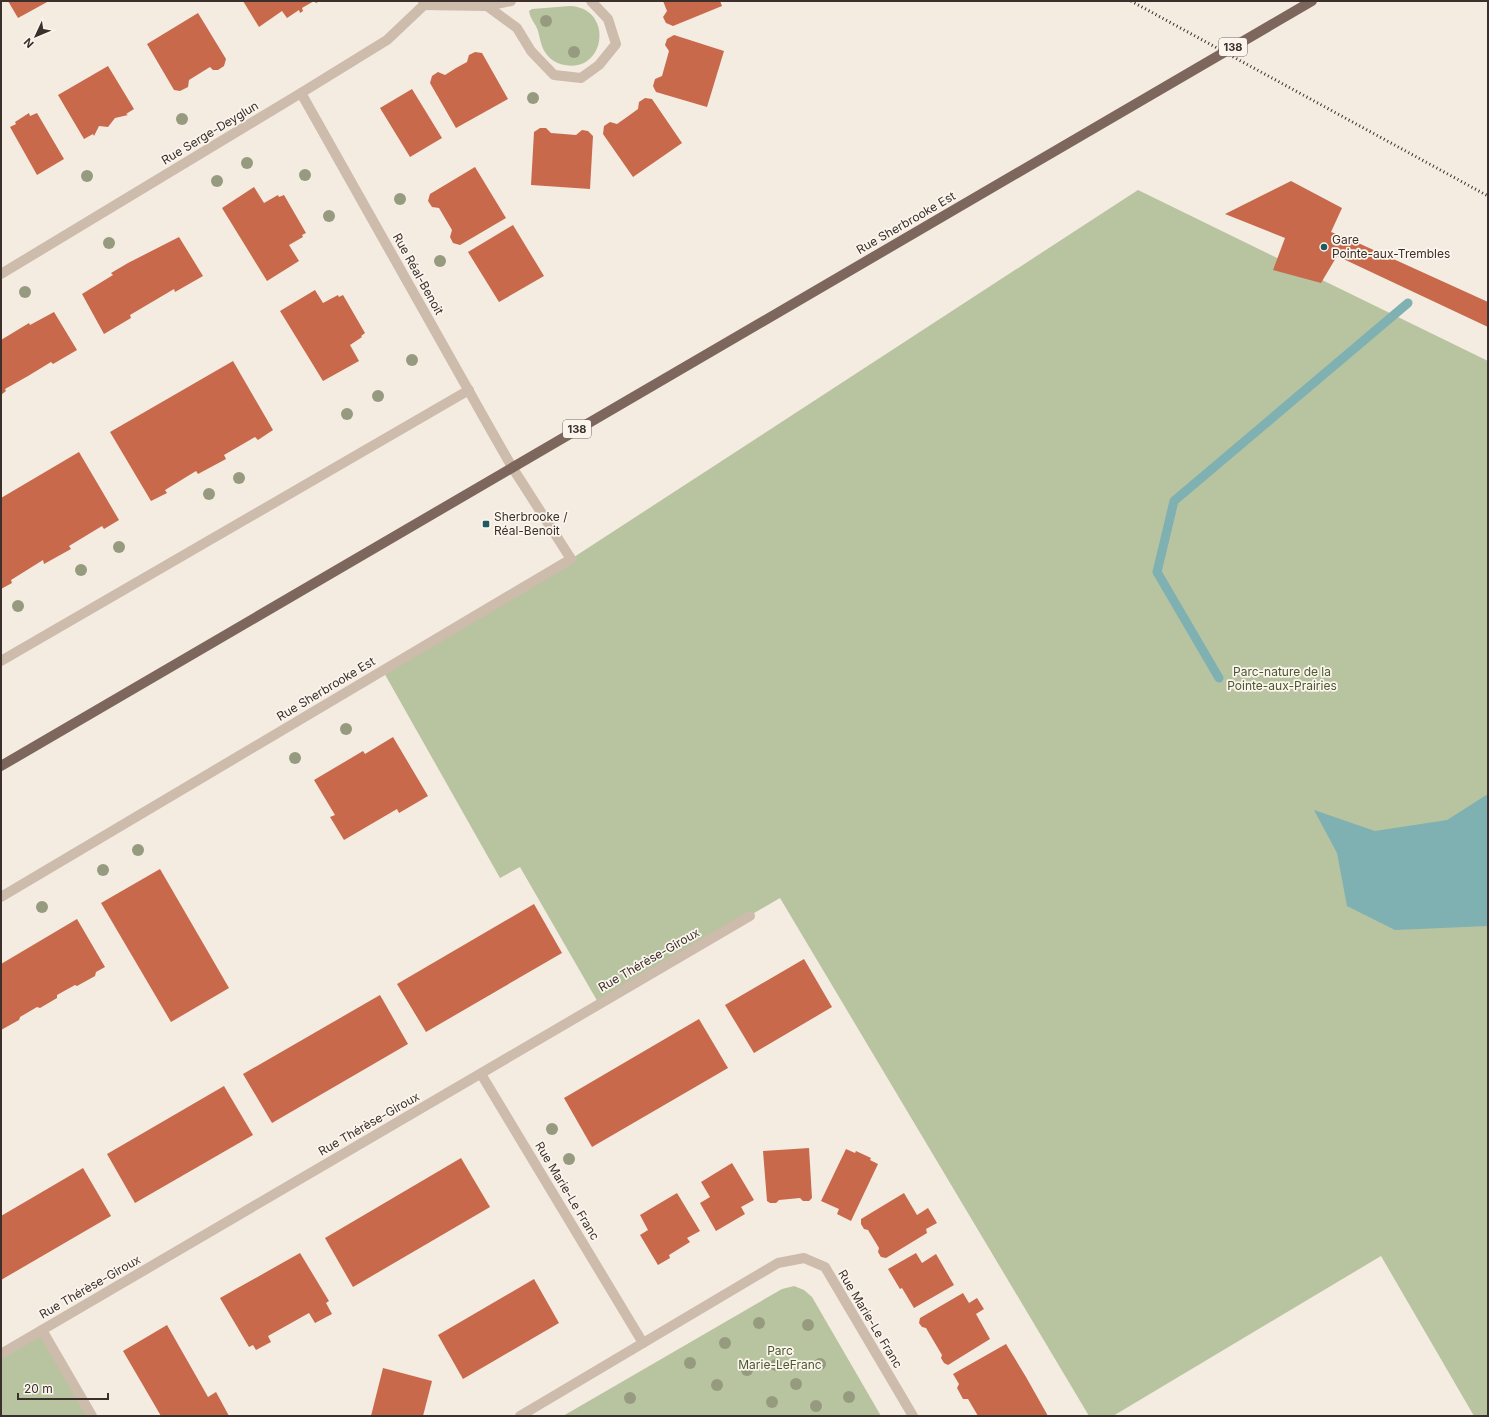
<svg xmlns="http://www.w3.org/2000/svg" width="1489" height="1417" font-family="Inter,sans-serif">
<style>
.green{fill:#b8c4a0}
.water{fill:#7fb0b2}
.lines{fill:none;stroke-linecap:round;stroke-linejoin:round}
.stream{stroke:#7fb0b2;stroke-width:9}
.building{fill:#c8694b}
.street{stroke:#cdbbac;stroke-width:10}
.primary{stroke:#7d675c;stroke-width:10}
.rail{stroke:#3b302b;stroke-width:3;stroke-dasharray:1 3;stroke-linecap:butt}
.tree{fill:#969b7f}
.poi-dot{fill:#1f5a5e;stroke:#fbf5ee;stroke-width:1.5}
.labels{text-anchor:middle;stroke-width:3.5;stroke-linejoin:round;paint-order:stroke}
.shield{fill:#fbf5ee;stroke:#756b66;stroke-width:1}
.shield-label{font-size:11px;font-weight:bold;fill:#3b302b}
.street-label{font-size:12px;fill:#3b302b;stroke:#fbf5ee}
.poi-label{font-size:12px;fill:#3b302b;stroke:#fbf5ee;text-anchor:start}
.park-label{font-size:12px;fill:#4a5a2e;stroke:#fbf5ee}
</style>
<rect width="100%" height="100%" fill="#f4ebe1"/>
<g class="green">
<path d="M570,6c44,2 36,67 -5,59 -8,-1 -16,-6 -20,-13 -4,-6 -5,-14 -7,-21 -2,-7 -8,-12 -9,-20l3,-2z"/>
<path d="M1138,190l350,171v1055h-14l-93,-160 -268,160h-24l-309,-518 -181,106 -79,-137 -20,11 -117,-207 188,-112z"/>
<path d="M794,1286l10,4 8,7 69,119h-318l219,-127z"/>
<path d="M42,1330l50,86h-91v-62z"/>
</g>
<path class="water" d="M1488,794v132l-93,4 -48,-24 -10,-53 -23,-43 61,21 72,-11z"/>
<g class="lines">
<path class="stream" d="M1219,678l-62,-106 17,-71 234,-198"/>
</g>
<g class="building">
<path d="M8,1h41l-31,17z"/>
<path d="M243,1h77l-4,2 -2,-2 -12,7 1,3 -3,2 -1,-3 -12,8 -5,-7 -23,16z"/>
<path d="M663,1h57l2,5 -49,20 -7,-3 -3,-6 4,-6z"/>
<path d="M198,13l28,46 -2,7 -6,4h-5l-3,-3 -21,13 -1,7 -8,4 -6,-1 -27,-46z"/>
<path d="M674,35l50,16 -17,56 -51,-15 -3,-6 2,-7 7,-3 7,-25 -4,-6 2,-6z"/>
<path d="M475,52l7,1 26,46 -52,29 -26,-45 2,-7 6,-4 7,3 11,-7 11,-6 2,-7z"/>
<path d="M108,66l26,43 -8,5 2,1 -13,3 -7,9 -9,-1 -5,10 -1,-2 -9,5 -26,-44z"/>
<path d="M412,89l30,49 -32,19 -30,-49z"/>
<path d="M645,98l7,1 30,44 -49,34 -30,-43 1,-8 6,-4 7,2 10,-7 11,-8 1,-7z"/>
<path d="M29,113l1,3 7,-3 27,46 -27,16 -27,-48 6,-3 -1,-2z"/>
<path d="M540,128h6l5,5 25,2 6,-5 6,1 5,5 -3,53 -59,-4 3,-53z"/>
<path d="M475,167l31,51 -46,27 -7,-2 -3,-6 2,-7 -13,-22 -7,-1 -4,-6 2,-7z"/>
<path d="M1291,181l51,27 -11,24 14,5 143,65v25l-151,-71 -16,27 -48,-13 12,-32 -60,-24z"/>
<path d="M254,187l10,16 14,-8 1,2 5,-2 22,38 -4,2 1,2 -14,8 10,16 -32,20 -45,-73z"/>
<path d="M513,225l31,51 -45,26 -31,-50z"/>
<path d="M179,237l24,39 -28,16 -1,-3 -44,26 1,3 -27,16 -22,-40 31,-19 -2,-2 17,-10z"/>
<path d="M315,290l8,13 15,-8 1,2 4,-2 22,38 -4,3 1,1 -12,8 9,16 -36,20 -43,-70z"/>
<path d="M54,312l23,38 -24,14 -2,-2 -23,14 -23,13 1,2 -5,4v-55l28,-17 1,2z"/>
<path d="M233,361l40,69 -15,10 -3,-3 -31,18 2,4 -28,15 -2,-3 -31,19 2,3 -16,8 -41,-69z"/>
<path d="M79,452l40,68 -15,9 -2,-3 -33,20 2,3 -27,15 -1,-4 -32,20 1,3 -11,6v-91z"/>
<path d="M393,737l35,59 -29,17 -2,-4 -53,31 -14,-23 5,-2 -21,-35 49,-29 2,3z"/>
<path d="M160,869l69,119 -58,34 -70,-119z"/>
<path d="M534,904l28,49 -136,79 -29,-48z"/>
<path d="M77,919l28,48 -9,5 -1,4 -18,10 -2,-1 -18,10v3l-17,10 -3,-1 -17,10 -1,3 -18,10v-66z"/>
<path d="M804,959l28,48 -78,46 -29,-48z"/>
<path d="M380,995l28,49 -136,79 -29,-49z"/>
<path d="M699,1019l29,49 -136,79 -28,-49z"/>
<path d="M224,1086l29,49 -118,68 -28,-49z"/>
<path d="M809,1148l3,50 -3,3h-6l-3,-3 -21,2 -3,3h-6l-3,-2 -4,-50z"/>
<path d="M846,1149l9,4 1,-2 15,7 -1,2 8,4 -27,57 -14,-7 2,-5 -18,-8z"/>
<path d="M461,1158l29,49 -137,80 -28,-49z"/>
<path d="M732,1163l22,37 -13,7 4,7 -29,17 -16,-28 10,-6 -9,-15z"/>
<path d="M83,1168l28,48 -110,64v-64z"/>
<path d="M677,1193l23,38 -13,7 3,4 -21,13 1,3 -12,7 -18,-30 8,-5 -8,-15z"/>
<path d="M904,1193l13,22 11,-7 9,15 -11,6 1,4 -41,25 -5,-1 -3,-5 1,-4 -11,-18 -4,-1 -3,-5v-5z"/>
<path d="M300,1253l29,48 -3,2 6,11 -17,9 -6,-10 -41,23 3,6 -15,8 -3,-5 -4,2 -29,-49z"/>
<path d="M916,1253l6,10 14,-9 18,31 -40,23 -12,-20 -2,1 -12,-20z"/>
<path d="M534,1279l25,44 -96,56 -25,-44z"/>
<path d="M963,1293l6,10 8,-5 7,11 -8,5 14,25 -42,26 -4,-2 -3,-5 1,-3 -16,-27 -4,-1 -3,-4 1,-5z"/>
<path d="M167,1325l41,72 8,-5 13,24h-68l-38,-65z"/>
<path d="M1006,1344l20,33 22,39h-70l-10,-17h-5l-6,-11 2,-4 -6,-10z"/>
<path d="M383,1368l49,13 -9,35h-52z"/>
</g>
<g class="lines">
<g class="street">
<path d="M423,1l1,4 63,1 24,-5"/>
<path d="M487,6l30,22 14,23 23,24 27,3 18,-13 17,-21 -8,-25 -17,-18"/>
<path d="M1,274l300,-181 86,-53 37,-35"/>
<path d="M1,661l468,-271"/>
<path d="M1,897l570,-338 -59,-92 -20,-35 -191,-339"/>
<path d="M481,1074l162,269"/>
<path d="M42,1330l50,86"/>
<path d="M1,1354l749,-438"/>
<path d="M520,1416l258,-153 26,-5 21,9 88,149"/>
</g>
<path class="primary" d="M1,766l1311,-765"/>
<path class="rail" d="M1131,1l357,195"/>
</g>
<g class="tree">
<circle cx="546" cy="21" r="6"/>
<circle cx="574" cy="52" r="6"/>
<circle cx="533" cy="98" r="6"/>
<circle cx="182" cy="119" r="6"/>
<circle cx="247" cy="163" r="6"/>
<circle cx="305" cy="175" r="6"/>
<circle cx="87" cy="176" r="6"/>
<circle cx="217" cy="181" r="6"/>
<circle cx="400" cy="199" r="6"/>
<circle cx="329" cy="216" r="6"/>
<circle cx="109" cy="243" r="6"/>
<circle cx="440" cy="261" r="6"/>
<circle cx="25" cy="292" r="6"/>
<circle cx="412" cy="360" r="6"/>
<circle cx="378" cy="396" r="6"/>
<circle cx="347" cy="414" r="6"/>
<circle cx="239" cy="478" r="6"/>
<circle cx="209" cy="494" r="6"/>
<circle cx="119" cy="547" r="6"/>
<circle cx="81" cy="570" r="6"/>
<circle cx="18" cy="606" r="6"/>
<circle cx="346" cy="729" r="6"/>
<circle cx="295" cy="758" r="6"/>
<circle cx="138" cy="850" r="6"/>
<circle cx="103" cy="870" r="6"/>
<circle cx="42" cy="907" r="6"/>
<circle cx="552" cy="1129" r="6"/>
<circle cx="569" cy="1159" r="6"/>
<circle cx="759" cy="1323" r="6"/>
<circle cx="808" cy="1325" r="6"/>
<circle cx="725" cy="1343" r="6"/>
<circle cx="690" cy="1363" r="6"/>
<circle cx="820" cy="1364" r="6"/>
<circle cx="776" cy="1365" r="6"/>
<circle cx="747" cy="1370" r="6"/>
<circle cx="796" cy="1384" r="6"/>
<circle cx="717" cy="1385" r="6"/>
<circle cx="849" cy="1397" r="6"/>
<circle cx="630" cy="1398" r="6"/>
<circle cx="772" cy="1402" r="6"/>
<circle cx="816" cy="1406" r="6"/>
</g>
<g class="poi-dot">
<circle cx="1324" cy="247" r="4"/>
<rect x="482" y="520" width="8" height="8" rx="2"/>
</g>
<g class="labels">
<g class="shield">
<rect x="1219" y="38" width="28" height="18" rx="3"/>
<rect x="563" y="420" width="28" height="18" rx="3"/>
</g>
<g class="shield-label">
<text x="1233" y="51">138</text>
<text x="577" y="433">138</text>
</g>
<g class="street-label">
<text transform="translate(210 133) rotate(-31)" y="4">Rue Serge-Deyglun</text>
<text transform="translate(906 223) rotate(-30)" y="4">Rue Sherbrooke Est</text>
<text transform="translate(418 274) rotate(61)" y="4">Rue Réal-Benoit</text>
<text transform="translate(326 689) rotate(-31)" y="4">Rue Sherbrooke Est</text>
<text transform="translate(649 960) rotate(-30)" y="4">Rue Thérèse-Giroux</text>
<text transform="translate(369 1124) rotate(-30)" y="4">Rue Thérèse-Giroux</text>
<text transform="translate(567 1191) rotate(59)" y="4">Rue Marie-Le Franc</text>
<text transform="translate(90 1287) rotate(-30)" y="4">Rue Thérèse-Giroux</text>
<text transform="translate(870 1319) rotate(59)" y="4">Rue Marie-Le Franc</text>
</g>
<g class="poi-label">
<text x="1332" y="244">Gare<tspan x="1332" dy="14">Pointe-aux-Trembles</tspan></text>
<text x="494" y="521">Sherbrooke /<tspan x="494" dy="14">Réal-Benoit</tspan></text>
</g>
<g class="park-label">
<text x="1282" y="676">Parc-nature de la<tspan x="1282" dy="14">Pointe-aux-Prairies</tspan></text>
<text x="780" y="1355">Parc<tspan x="780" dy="14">Marie-LeFranc</tspan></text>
</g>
</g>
<rect width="1489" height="1417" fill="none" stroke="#3b302b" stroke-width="4"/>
<g transform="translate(36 36) rotate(226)" stroke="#fbf5ee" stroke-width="3" paint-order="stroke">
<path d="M0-3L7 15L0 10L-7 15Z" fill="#3b302b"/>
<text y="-6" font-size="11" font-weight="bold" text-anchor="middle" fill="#3b302b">N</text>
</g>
<path d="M18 1393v6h90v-6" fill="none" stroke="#3b302b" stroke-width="2"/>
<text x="24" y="1393" font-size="12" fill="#3b302b" stroke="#fbf5ee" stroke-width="3" paint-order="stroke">20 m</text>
</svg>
